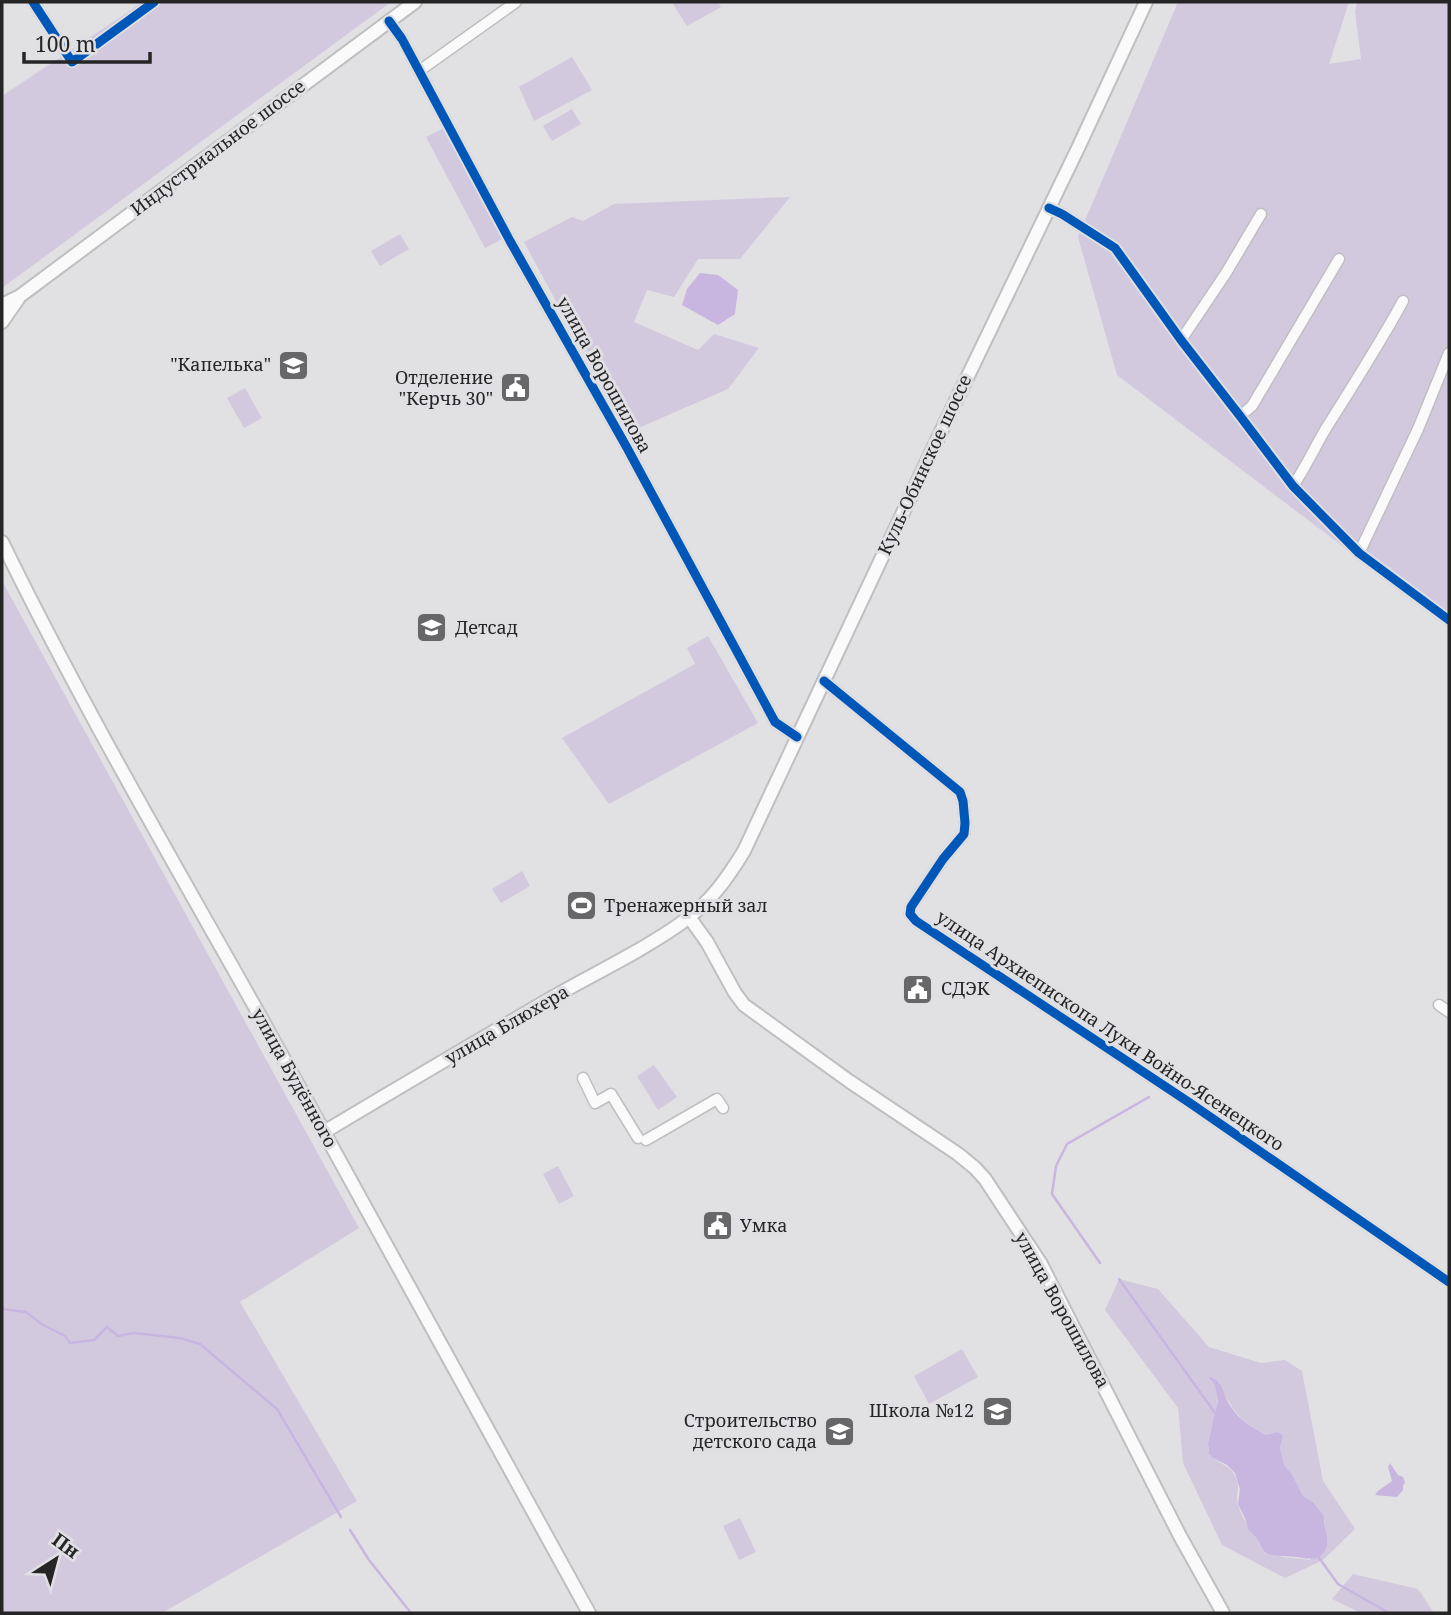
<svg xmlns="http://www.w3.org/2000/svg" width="1451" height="1615" font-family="'Noto Serif',serif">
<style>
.green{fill:#d3c9df;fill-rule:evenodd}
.water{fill:#c8b6e1}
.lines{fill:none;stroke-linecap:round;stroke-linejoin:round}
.stream{stroke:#c8b6e1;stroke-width:2.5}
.minor-casing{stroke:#bfbec0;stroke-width:13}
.major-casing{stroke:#bfbec0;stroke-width:16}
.minor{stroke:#fafafb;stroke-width:10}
.major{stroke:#fafafb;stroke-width:12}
.cycleway-casing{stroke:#e0dfe3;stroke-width:13}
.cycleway{stroke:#0057b8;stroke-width:9}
.labels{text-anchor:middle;stroke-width:6;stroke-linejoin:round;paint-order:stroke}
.street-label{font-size:18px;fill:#252526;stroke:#e0dfe3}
.poi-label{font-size:18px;fill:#252526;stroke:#e0dfe3;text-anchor:end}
</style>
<rect width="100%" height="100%" fill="#e1e0e2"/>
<g class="green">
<path d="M143,2h248l-389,286v-192z"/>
<path d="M672,2h46l3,5 -34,19z"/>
<path d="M1178,2h171l-20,62 32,-5 -6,-47 2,-10h92v625l-332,-252 -39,-138z"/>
<path d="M572,57l20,33 -58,31 -15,-34z"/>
<path d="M572,109l9,15 -29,17 -9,-15z"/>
<path d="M446,127l58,111 -19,10 -59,-111z"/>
<path d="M790,197l-50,62h-42l-24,38 -27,-7 -13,32 64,28 16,-16 45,14 -31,41 -101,44 -103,-191 48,-25 11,4 31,-17z"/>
<path d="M400,234l9,15 -29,17 -9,-15z"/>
<path d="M245,388l17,30 -18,10 -17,-30z"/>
<path d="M2,581l357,647 -119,74 117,199 -195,112h-160z"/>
<path d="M708,636l50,87 -149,81 -47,-66 133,-74 -8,-16z"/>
<path d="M522,871l8,15 -29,17 -9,-14z"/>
<path d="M654,1065l23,32 -19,13 -21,-34z"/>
<path d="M558,1166l16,30 -15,8 -16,-30z"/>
<path d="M1119,1279l39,10 51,58 52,16 24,-3 17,11 21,110 32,48 -32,31 -38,18 -63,-33 -39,-82 -5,-55 -73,-98zM1218,1381c13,27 21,40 48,54l11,-3 4,9 -1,6 4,18 8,9 11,22 10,6 11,14 1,12 -15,32c-9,-2 -19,-1 -27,-3 -20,-6 -39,-33 -45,-52 -4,-12 5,-17 -4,-31 -6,-11 -24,-12 -26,-25 -1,-8 2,-14 4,-21 4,-14 8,-29 3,-43z"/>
<path d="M962,1349l16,28 -49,27 -15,-28z"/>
<path d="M740,1518l16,34 -17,8 -16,-34z"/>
<path d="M1353,1574l65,15 16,24h-73l-29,-14z"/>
</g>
<g class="water">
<path d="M700,273l18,2 20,15 -3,24 -17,11 -36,-20 5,-16z"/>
<path d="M1208,1377c16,2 15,19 23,30 9,13 21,21 35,28l11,-3 6,3 -3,12 4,18 8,9 11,22 10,6 11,14c-1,10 4,18 3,28 -3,18 -17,15 -31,13 -9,-1 -19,-1 -28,-3l-4,-3 -8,-14 -8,-8 -3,-11 -7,-14 2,-15 -5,-16 -8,-8 -14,-7 -4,-4 -1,-11 10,-42 -3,-16z"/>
<path d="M1390,1463l8,12 5,2 2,5 -2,4v4l-6,7 -22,-2 3,-4 14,-10 -4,-14z"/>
</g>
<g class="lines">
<g class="stream">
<path d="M1100,1263l-48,-69 4,-28 11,-22 82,-47"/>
<path d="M1119,1279l96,134"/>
<path d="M2,1309l24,3 17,13 22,11 5,7 24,-3 13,-13 11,9 16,-3 46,5 20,6 77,65 64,108"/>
<path d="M350,1530l19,30 42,53"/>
<path d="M1317,1555l21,29 51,29"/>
</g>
<defs>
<g id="minor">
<path d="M33,2l39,60 82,-60"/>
<path d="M389,21l13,18 108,202 116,205 149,276 22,15"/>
<path d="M419,71l97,-69"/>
<path d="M1049,208l13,6 53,34 66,92 59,76 53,70 66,67 90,67"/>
<path d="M1181,340l45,-67 35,-59"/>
<path d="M1240,416l12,-10 87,-147"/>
<path d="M1293,486c12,-18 21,-37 32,-56 27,-43 54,-85 78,-129"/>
<path d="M1359,553l59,-124 31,-76"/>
<path d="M824,681l136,111 3,9 2,22 -1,11 -21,25 -32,48 -1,7 6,7 274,182 259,179"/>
<path d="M1439,1005l10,7"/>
<path d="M583,1078l12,25 16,-9 27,44"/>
<path d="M646,1140l71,-41 6,9"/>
</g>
<g id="major">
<path d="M2,305l18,-9 395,-294"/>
<path d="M2,322l16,-23"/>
<path d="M2,542c79,162 170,317 258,474 111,199 220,398 329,597"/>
<path d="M689,917l18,25 28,51 9,12 105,76 109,73 17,14 10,11 56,85 139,272 43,77"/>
<path d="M324,1132c67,-40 134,-80 202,-119 36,-22 74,-41 111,-62 29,-17 59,-35 80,-61 10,-12 19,-26 27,-39l194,-413 141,-292 67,-144"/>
</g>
</defs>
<use href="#minor" class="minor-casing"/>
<use href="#major" class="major-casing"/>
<use href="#minor" class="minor"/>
<use href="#major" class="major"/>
<defs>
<g id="cycleway">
<path d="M33,2l39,60 82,-60"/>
<path d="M389,21l13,18 108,202 116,205 149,276 22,15"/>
<path d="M1049,208l13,6 53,34 66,92 59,76 53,70 66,67 90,67"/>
<path d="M824,681l136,111 3,9 2,22 -1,11 -21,25 -32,48 -1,7 6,7 274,182 259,179"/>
</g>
</defs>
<use href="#cycleway" class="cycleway-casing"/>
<use href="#cycleway" class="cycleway"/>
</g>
<defs>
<symbol id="school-square" viewBox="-11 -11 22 22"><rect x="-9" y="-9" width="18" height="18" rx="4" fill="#676668" stroke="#e0dfe3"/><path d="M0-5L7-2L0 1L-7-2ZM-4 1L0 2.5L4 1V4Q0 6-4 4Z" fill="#fff"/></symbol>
<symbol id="civic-square" viewBox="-11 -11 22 22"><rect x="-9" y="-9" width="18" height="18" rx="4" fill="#676668" stroke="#e0dfe3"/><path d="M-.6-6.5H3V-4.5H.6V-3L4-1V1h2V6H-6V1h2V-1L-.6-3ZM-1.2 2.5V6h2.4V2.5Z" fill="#fff"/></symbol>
<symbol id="stadium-square" viewBox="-11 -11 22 22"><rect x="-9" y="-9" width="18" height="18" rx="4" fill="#676668" stroke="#e0dfe3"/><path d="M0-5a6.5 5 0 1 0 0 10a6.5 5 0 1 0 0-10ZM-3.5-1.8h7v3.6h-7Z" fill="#fff"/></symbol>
</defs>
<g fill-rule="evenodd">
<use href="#school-square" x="276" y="348" width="35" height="35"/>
<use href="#civic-square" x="498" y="370" width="35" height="35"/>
<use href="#school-square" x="414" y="610" width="35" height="35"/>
<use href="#stadium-square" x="564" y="888" width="35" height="35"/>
<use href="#civic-square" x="900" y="972" width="35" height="35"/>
<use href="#civic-square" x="700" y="1208" width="35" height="35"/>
<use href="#school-square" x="980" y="1394" width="35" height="35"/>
<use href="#school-square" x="822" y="1414" width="35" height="35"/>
</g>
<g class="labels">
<g class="street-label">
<text transform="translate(218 148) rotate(-37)" y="6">Индустриальное шоссе</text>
<text transform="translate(604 375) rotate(61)" y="6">улица Ворошилова</text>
<text transform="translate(925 465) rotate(-65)" y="6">Куль-Обинское шоссе</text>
<text transform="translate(507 1025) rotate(-30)" y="6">улица Блюхера</text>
<text transform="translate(1110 1031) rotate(34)" y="6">улица Архиепископа Луки Войно-Ясенецкого</text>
<text transform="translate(294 1078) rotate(61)" y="6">улица Будённого</text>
<text transform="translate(1062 1310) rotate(61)" y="6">улица Ворошилова</text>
</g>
<g class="poi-label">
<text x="271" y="371">"Капелька"</text>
<text x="493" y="384">Отделение<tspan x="493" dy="21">"Керчь 30"</tspan></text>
<text x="455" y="634" text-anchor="start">Детсад</text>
<text x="604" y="912" text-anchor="start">Тренажерный зал</text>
<text x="941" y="995" text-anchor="start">СДЭК</text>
<text x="740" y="1232" text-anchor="start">Умка</text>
<text x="974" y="1417">Школа №12</text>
<text x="817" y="1427">Строительство<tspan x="817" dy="21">детского сада</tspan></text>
</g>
</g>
<rect width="1451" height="1615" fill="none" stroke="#252526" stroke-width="7"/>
<g transform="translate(56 1559) rotate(36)" stroke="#e0dfe3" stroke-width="5" paint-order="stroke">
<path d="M0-5L12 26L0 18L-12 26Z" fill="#252526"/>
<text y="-10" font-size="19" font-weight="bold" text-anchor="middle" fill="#252526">Пн</text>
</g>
<path d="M24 52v10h126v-10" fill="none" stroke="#252526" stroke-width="3.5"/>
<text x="35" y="52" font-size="21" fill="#252526" stroke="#e0dfe3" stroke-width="5" paint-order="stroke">100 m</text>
</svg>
